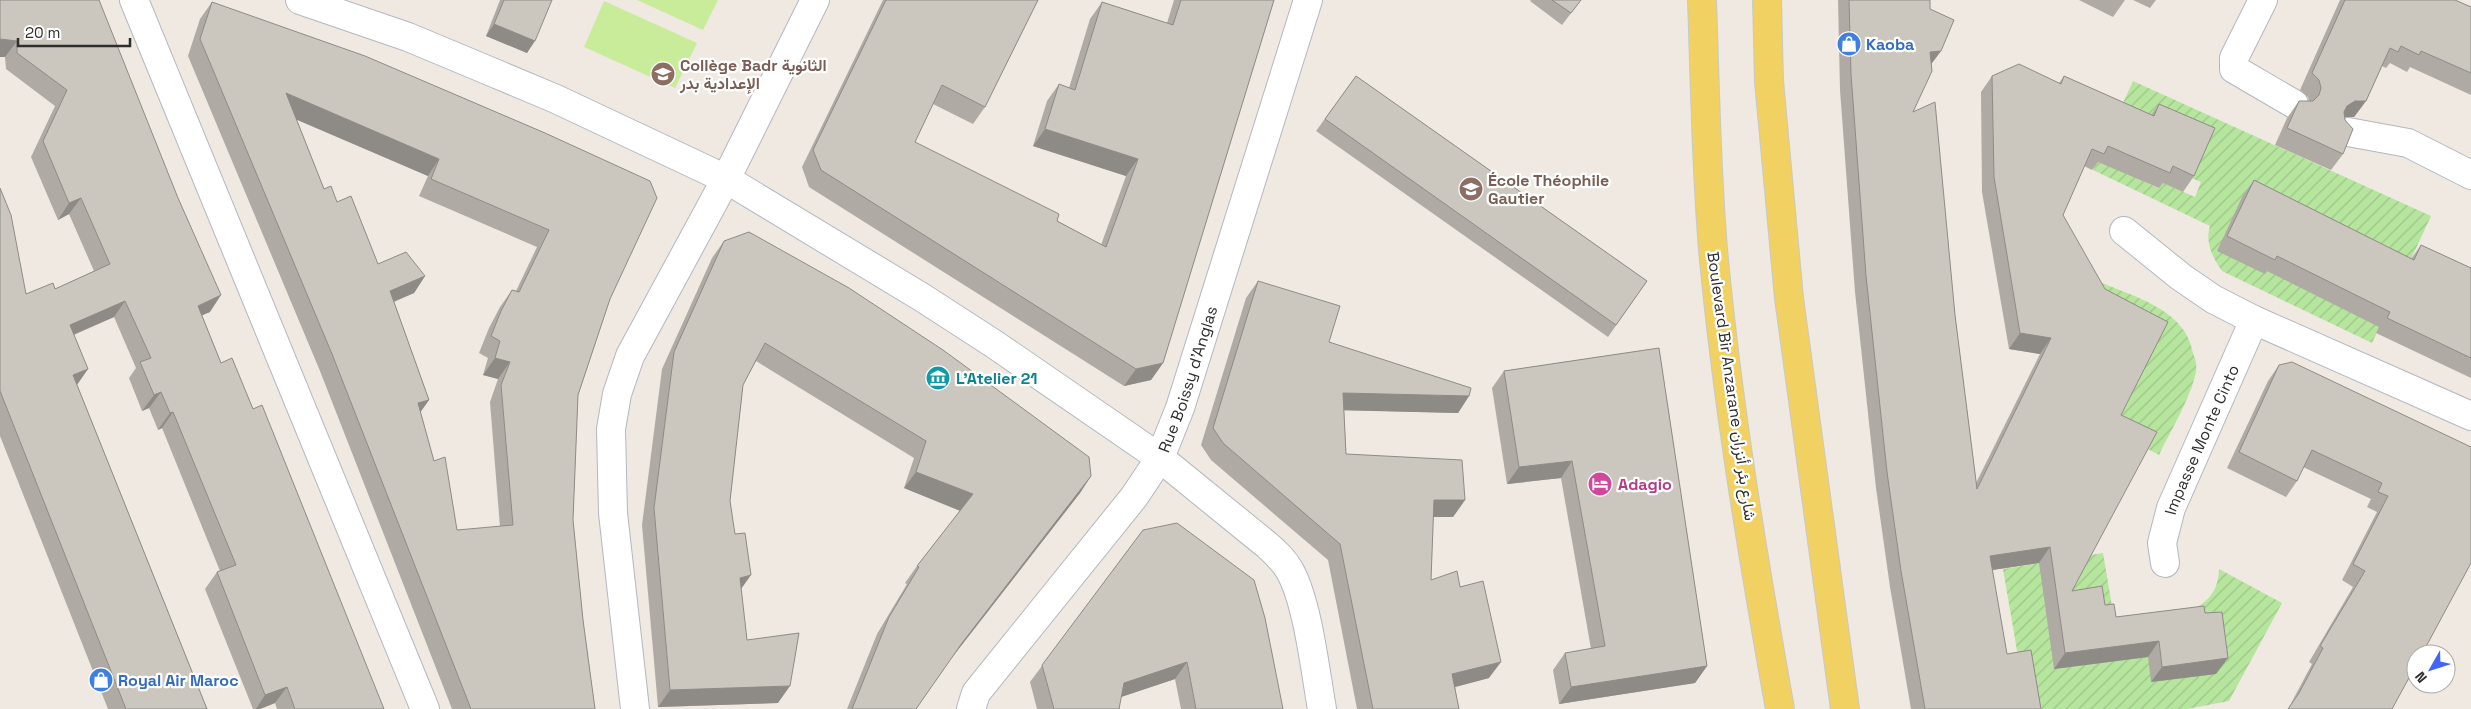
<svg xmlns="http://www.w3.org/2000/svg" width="2471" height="709" font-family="'Space Grotesk',Vazirmatn,sans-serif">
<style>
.garden{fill:url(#garden-furrows);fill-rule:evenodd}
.pitch{fill:#c9ec9a}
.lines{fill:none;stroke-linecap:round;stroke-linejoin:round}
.minor-casing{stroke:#b4b7c1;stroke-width:30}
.major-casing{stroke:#c9c9c9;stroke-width:30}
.minor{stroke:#fff;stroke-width:28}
.major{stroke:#f2d163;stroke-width:28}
.wall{fill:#afaba4;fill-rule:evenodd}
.shaded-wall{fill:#8e8b86}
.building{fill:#cbc7bf;stroke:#8e8b86;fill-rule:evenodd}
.labels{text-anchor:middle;stroke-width:4.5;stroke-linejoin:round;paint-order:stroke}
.shop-label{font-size:16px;font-weight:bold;fill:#366cbe;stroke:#fff;text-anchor:start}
.education-label{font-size:16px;font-weight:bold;fill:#785e54;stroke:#fff;text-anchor:start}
.culture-label{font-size:16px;font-weight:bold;fill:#0d838f;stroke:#fff;text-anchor:start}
.street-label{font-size:16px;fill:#2e2e2e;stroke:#fff}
.hotel-label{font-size:16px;font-weight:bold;fill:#b23c85;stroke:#fff;text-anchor:start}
</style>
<defs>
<pattern id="garden-furrows" width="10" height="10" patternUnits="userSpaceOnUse" patternTransform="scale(1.25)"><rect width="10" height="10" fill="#b6e59e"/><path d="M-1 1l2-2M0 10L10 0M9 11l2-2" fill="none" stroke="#9dc588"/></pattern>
</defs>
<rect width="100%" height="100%" fill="#efe9e1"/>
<g class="garden">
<path d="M2133,81l298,135 -59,127 -150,-72c-10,-14 -17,-29 -12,-45l-117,-56zM2189,177l12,5 -6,15 -34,-15 -3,6 -15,-7z"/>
<path d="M2097,281c35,15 89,28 96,72 2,5 4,12 3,18 -5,27 -25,59 -37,84l-13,-7 -94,-70z"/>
<path d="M2103,553l11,65c39,-3 104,5 105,-49l63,34 -53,98 -42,8h-160l-24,-140z"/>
</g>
<g class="pitch">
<path d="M637,0h81l-15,30z"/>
<path d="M604,1l93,42 -22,45 -91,-41z"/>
</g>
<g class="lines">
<defs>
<g id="minor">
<path d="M134,0l291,709"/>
<path d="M300,0l108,37 79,33 69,29 170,80 197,119 71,46 166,114 107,87c9,8 17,15 23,26 18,33 25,99 32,138"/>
<path d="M2263,0l-29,58v11l60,35"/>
<path d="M2348,132l60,11 63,32"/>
<path d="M2124,231l57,46 32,22 41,21 217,96"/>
<path id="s1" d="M2165,563l-3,-20 9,-35 83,-188"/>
<path d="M635,709l-22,-196 -2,-84 6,-35 13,-38 96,-177 89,-179"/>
<path id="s2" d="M971,709l5,-16 158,-196 26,-39 20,-50 128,-408"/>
</g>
<g id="major">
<path d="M1702,0c3,83 4,166 11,249 14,153 40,309 67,460"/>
<path d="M1767,0l2,81 20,217 56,411"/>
</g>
</defs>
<use href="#minor" class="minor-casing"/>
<use href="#major" class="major-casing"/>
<use href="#minor" class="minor"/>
<use href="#major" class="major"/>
</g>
<g class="wall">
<path d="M0,0h99l111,312 -8,3 19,48 32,46 131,300h-107l-2,-6 -15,6h-7l-48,-120 12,-17 3,-1 -58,-143 -4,2 -9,-22 -7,3 -13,-33 7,-10 -22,-51 -40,18 14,34 -11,16 130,324h-99l-108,-273v-248l26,106 29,-5 39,-18 -25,-57 -11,6 -27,-63 24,-51 -49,-37z"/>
<path d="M500,0h52l-25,53 -41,-17z"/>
<path d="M883,0h155l-53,107 -12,17 -40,-20 -18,38 186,103 25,-69 -93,-30 14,-45 12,-17 10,4 21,-69 12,-17 65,21 7,-23h100l-111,363 -12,17 -27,6 -315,-199 -7,-20z"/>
<path d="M1531,0h50l-19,25 -32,-24z"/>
<path d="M1838,0h92v9l11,42 -10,13 -18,48 42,203 21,168 64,-129 -31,-5 -27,-157 -1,-100 11,-16 67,7 5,-7 87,39 8,-11 35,72 -11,16 -20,-9 -4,5 -61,-26 -6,8 -8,-4 -21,49 58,200 -49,176 33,14 11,12 89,-4 11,61 -65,8 -3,-25 -94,12 -15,-106 -47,7 15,84 34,55h-130l-21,-122 -14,-99 -21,-196 -15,-202z"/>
<path d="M2079,0h46l-12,17z"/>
<path d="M2133,0h23l-6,8z"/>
<path d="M2340,0h115l16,7v88l-61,-28 -3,5 -17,-9 -4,5 -4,-2 -16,35 -12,16h-9l-2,37 -12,16 -56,-25 12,-27 12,-17h10l-1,-4 -8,-7z"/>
<path d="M212,2l333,131 65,166 -32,96 -5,125 10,100 12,89h-143l-132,-338 -132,-315 12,-37zM296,119l132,57 -9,20 118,51 -21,44 -4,-1 -12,17 -11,21 -10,25 9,5 -5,17 15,4 -8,23 10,125 -43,3 -23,-69 -14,-49 9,-12 -35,-98 20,-9 11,-17 -47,-12 -41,-62 -13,-13z"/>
<path d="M1356,76l291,205 -39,56 -292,-206z"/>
<path d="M2254,180l157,79 10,-14 50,23v110l-95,-45 3,-6 -112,-56 -2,3 -48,-23 26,-56z"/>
<path d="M724,241l367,235 -11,17 -130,167 -34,49h-69l30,-75 30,-50 -2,-1 12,-17 43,-55 -56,-23 10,-30 -158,-97 -13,24 -13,116 17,139 31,63 -120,4 -16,-182 20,-156 50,-111z"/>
<path d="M1258,281l71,61 140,54 -11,17 -114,-3 2,44 119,46 -12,17h-20l-2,63 29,7 29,91 -34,9 4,22h-102l-29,-149 -117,-100 -10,-15 45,-147z"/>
<path d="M1659,348l48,318 -12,17 -136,21 -6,-34 12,-17 26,-4 -30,-171 -54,6 -15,-96 12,-17z"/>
<path d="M2279,365l192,82 -183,262 24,-45 -3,-2 44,-75 -11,-7 35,-68 -10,-5 4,-8 -68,-32 -6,14 -11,16 -59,-29 41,-87z"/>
<path d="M1143,530l140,179h-102l-6,-30 -54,18 -2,12h-82l-7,-27z"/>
</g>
<g class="shaded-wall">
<path d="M494,24l41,17 -8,12 -41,-17z"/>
<path d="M0,39l17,2 -12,16h-5z"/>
<path d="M1941,51l-12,16 1,-15z"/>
<path d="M286,93l153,66 -11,17 -154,-66z"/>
<path d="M2355,101h11l-12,16h-11l-7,5 11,-16z"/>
<path d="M1045,129l93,30 -12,17 -93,-30z"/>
<path d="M81,198l-12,16 -11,6 11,-17z"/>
<path d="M425,276l-11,17 -36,15 12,-17z"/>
<path d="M221,295l-11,17 -24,10 12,-16z"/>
<path d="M125,301l-11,16 -56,24 12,-16z"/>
<path d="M2020,333l31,5 -11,16 -31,-5z"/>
<path d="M495,358l15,4 -12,17 -15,-4z"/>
<path d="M1163,363l-12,17 -27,6 12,-17z"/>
<path d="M88,369l-12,17 -3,-11z"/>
<path d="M161,392l-12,16 -7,3 12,-16z"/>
<path d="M1343,393l126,3 -11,17 -127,-3z"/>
<path d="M429,400l-12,17 1,-14z"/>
<path d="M173,412l-11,16 -4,2 12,-17z"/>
<path d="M1572,461l-11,17 -54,6 12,-17z"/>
<path d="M916,472l57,22 -12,17 -57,-23z"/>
<path d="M1091,476l-11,17 -130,167 12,-17z"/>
<path d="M1434,500h31l-12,17h-31z"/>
<path d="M2050,547l-11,16 -60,9 11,-16z"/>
<path d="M751,575l-12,17 1,-14z"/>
<path d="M2159,641l-11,16 -94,12 11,-16z"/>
<path d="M2228,658l-12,16 -65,8 11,-15z"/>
<path d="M1187,662l-12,17 -63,21 12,-17z"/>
<path d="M1501,662l-12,16 -49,13 12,-17z"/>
<path d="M1707,666l-12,17 -136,21 12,-17z"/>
<path d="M790,686l-12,17 -120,4 12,-17z"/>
<path d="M287,687l-12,16 -15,6h-4l9,-14z"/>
</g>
<g class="building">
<path d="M0,0h99l79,198 43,97 -23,11 23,57 11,-5 21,51 9,-4 122,304h-89l-8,-22 -22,8 -48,-123 19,-7 -63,-153 -3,1 -9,-21 -7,3 -14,-33 11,-4 -26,-57 -55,24 18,44 -15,6 134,334h-81l-126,-318v-203l11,27 15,79 27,-11 2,6 55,-25 -29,-66 -12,5 -26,-62 24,-51 -50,-37v-12l-17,-2z"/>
<path d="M504,0h48l-17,41 -41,-17z"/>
<path d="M886,0h152l-53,107 -43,-22 -27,57 144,72 -2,7 49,26 32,-88 -93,-30 14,-45 16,6 27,-88 71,23 8,-25h93l-111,363 -27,6 -315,-199 -8,-20z"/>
<path d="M1552,0h29l-10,13z"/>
<path d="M1849,0h81v9l24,11 -13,31 -11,1 2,19 -19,41 22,-10 20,213 22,174 74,-151 -31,-5 -26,-156 -2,-101 27,-12 42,20 3,-8 90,40 5,-12 56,24 -21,48 -21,-10 -3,7 -62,-27 -4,8 -12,-5 -29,66 42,74 63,33 -47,93 36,17 -85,159 30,-5 3,19 9,-1 2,13 88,-11 1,7 17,-1 6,46 -66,9 -3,-26 -94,12 -15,-106 -60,9 17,98 24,-4 10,59h-116l-24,-138 -14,-99 -21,-196 -15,-202z"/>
<path d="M2345,0h110l16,7v66l-50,-22 -2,4 -18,-9 -3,6 -8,-4 -24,53h-11l-8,5 -3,6 1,8 8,9 -10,25 -56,-26 12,-27h14l6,-6 2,-7 -2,-8 -7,-7z"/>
<path d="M212,2l153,54 180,77 105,48 7,17 -47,101 -32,96 -5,125 10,100 12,89h-124l-139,-355 -132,-315zM286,93l153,66 -8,20 118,51 -30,62 -7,-2 -11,21 -10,25 9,5 -5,17 15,4 -9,23 12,140 -56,5 -12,-73 -11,4 -16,-58 11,-3 -39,-109 35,-15 -19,-24 -28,12 -27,-68 -14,6 -6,-16 -7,3z"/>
<path d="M1356,76l291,205 -31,44 -291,-206z"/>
<path d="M2254,180l160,80 7,-15 50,23v90l-84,-40 3,-6 -113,-56 -2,4 -48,-24z"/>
<path d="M749,232l100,56 94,62 146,107 2,19 -129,167 -46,66h-64l37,-92 30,-50 -2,-1 56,-72 -57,-22 10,-31 -161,-98 -22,42 -13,116 5,33 10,-1 6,42 -11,3 7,62 52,-7 -9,53 -120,4 -16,-182 20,-156 50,-111z"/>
<path d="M1258,281l82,25 -11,36 142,46 -2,8 -126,-3 3,61 116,6 3,40h-31l-3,80 26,-9 3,16 23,-6 18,81 -49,12 7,35h-86l-33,-165 -117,-101 -10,-15z"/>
<path d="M1659,348l48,318 -136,21 -6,-34 40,-7 -33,-185 -53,6 -15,-96z"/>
<path d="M2292,362l179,85v116l-49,91h-6v11l-24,44h-104l11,-16 24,-45 -3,-2 45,-75 -12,-7 35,-68 -10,-4 4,-9 -70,-33 -15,31 -58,-29 40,-87z"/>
<path d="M1177,523l77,57 11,38 18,91h-87l-9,-47 -63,21 -5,26h-65l-12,-44 101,-135z"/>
</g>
<defs>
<symbol id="shop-disc" viewBox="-11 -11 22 22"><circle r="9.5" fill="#3f7fe0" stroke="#fff"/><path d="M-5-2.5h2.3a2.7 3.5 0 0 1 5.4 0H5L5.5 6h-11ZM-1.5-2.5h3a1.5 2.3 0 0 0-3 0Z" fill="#fff"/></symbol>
<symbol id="school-disc" viewBox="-11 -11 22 22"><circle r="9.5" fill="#8d6e63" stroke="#fff"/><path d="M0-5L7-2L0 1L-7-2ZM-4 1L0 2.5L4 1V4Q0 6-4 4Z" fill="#fff"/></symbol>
<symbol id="museum-disc" viewBox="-11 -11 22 22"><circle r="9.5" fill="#0f9aa8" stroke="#fff"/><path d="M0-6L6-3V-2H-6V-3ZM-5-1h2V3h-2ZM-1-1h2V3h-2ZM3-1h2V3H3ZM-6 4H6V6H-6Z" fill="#fff"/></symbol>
<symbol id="hotel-disc" viewBox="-11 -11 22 22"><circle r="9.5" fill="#d1479c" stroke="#fff"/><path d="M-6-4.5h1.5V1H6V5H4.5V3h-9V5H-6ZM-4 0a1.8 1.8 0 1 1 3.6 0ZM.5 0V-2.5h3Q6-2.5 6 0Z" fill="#fff"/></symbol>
</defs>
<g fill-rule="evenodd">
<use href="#shop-disc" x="1835" y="30" width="28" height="28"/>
<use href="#school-disc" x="649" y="60" width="28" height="28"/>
<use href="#school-disc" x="1457" y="175" width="28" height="28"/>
<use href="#museum-disc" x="924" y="364" width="28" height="28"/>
<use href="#hotel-disc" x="1586" y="470" width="28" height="28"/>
<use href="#shop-disc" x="87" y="666" width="28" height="28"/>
</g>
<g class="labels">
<g class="shop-label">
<text x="1866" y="50">Kaoba</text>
<text x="118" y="686">Royal Air Maroc</text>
</g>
<g class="education-label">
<text x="680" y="71">Collège Badr الثانوية<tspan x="680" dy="18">الإعدادية بدر</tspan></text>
<text x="1488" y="186">École Théophile<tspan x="1488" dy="18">Gautier</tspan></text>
</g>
<g class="culture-label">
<text x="956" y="384">L'Atelier 21</text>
</g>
<g class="street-label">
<text dy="6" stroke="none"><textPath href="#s2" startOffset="399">Rue Boissy d’Anglas</textPath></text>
<text transform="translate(1732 386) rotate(82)" y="6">Boulevard Bir Anzarane شارع بئر أنزران</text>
<text dy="6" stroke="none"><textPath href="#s1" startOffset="131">Impasse Monte Cinto</textPath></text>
</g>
<g class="hotel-label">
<text x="1618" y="490">Adagio</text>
</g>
</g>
<g transform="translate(2431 669) rotate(231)"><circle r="24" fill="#ffffff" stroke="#ababab"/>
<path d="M0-4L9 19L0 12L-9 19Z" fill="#4264fb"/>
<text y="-8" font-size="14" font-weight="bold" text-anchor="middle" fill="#2e2e2e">N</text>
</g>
<path d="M18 38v8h112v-8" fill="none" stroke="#2e2e2e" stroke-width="2.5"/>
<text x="25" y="38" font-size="15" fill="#2e2e2e" stroke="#ffffff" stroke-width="4" paint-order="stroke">20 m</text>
</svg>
